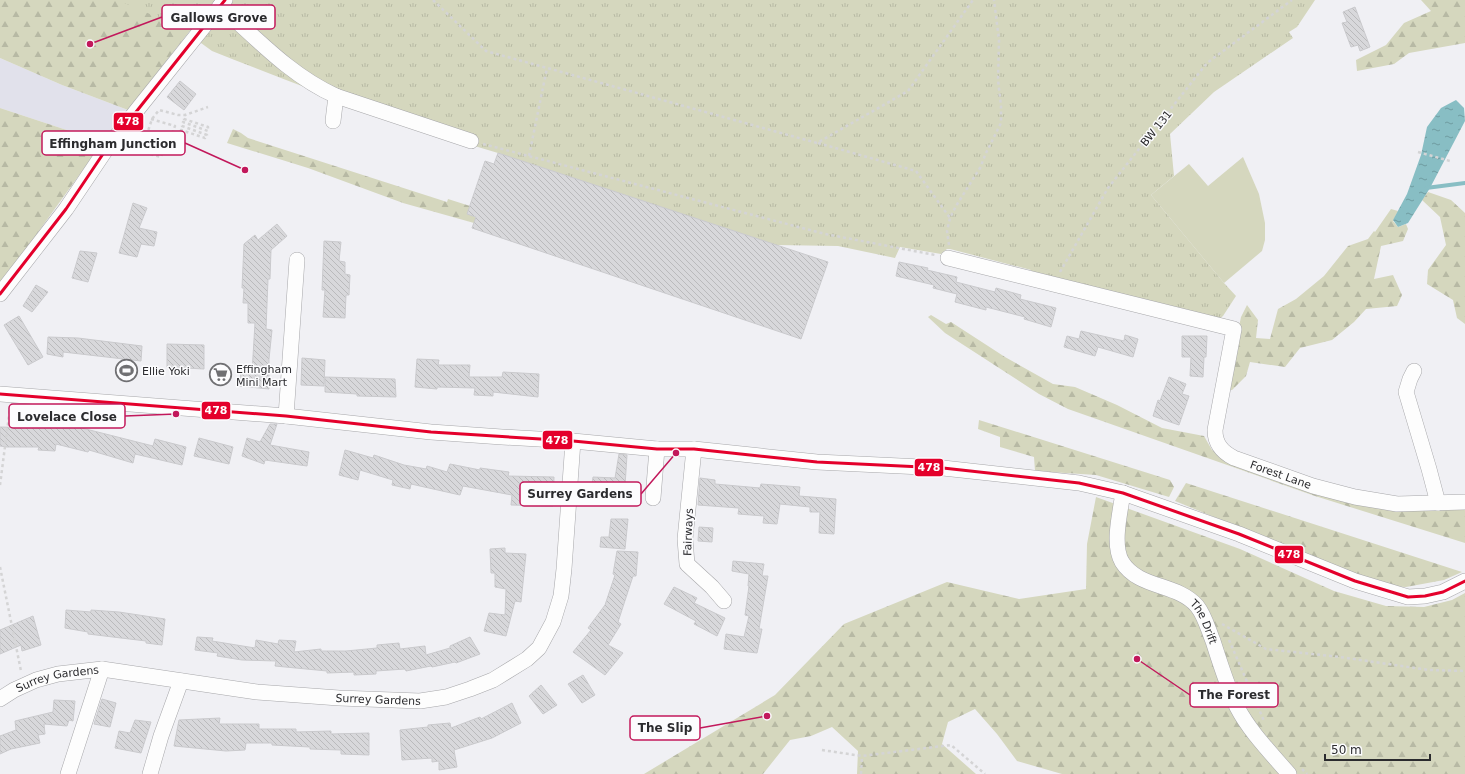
<svg xmlns="http://www.w3.org/2000/svg" width="1465" height="774" font-family="'DejaVu Sans',sans-serif">
<style>
.built{fill:#e1e1eb}
.grass{fill:#d5d7be}
.forest{fill:url(#forest-firs)}
.park{fill:url(#park-tufts)}
.water{fill:url(#water-ripples)}
.lines{fill:none;stroke-linecap:round;stroke-linejoin:round}
.stream{stroke:#88bec4;stroke-width:4}
.building{fill:url(#building-back-hatch);stroke:#cacacd}
.minor-casing{stroke:#a7a7aa;stroke-width:16}
.path{stroke:#d4d4d5;stroke-width:2.5;stroke-dasharray:3 3;stroke-linecap:butt}
.minor{stroke:#fdfdfd;stroke-width:15}
.bus-1-casing{stroke:#fcfcfe;stroke-width:6}
.bus-1{stroke:#e4002b;stroke-width:3}
.labels{text-anchor:middle;stroke-width:3;stroke-linejoin:round;paint-order:stroke}
.street-label{font-size:11px;fill:#2b2b2e;stroke:#fcfcfe}
.poi-label{font-size:11px;fill:#2b2b2e;stroke:#fcfcfe;text-anchor:start}
.leader{fill:none;stroke:#c2185b;stroke-width:1.5}
.callout-dot{fill:#c2185b;stroke:#fcfcfe;stroke-width:1.5}
.callout{fill:#fcfcfe;stroke:#c2185b;stroke-width:1.5}
.callout-label{font-size:12px;text-anchor:middle;font-weight:bold;fill:#2b2b2e}
.line-badge{stroke:#fcfcfe;stroke-width:1.5}
.badge-label{font-size:11px;text-anchor:middle;font-weight:bold;fill:#fff}
</style>
<defs>
<pattern id="forest-firs" width="22" height="20" patternUnits="userSpaceOnUse"><rect width="22" height="20" fill="#d5d7be"/><path d="M5 1l3.5 6h-7zM16 11l3.5 6h-7z" fill="#b7b9a4"/></pattern>
<pattern id="park-tufts" width="24" height="20" patternUnits="userSpaceOnUse"><rect width="24" height="20" fill="#d5d7be"/><path d="M3 7l-1-3M5 7V3M7 7l1-3M15 17l-1-3M17 17v-4M19 17l1-3" fill="none" stroke="#b7b9a4"/></pattern>
<pattern id="water-ripples" width="26" height="14" patternUnits="userSpaceOnUse"><rect width="26" height="14" fill="#88bec4"/><path d="M2 4q2-2 4 0t4 0M15 11q2-2 4 0t4 0" fill="none" stroke="#6f9ba0"/></pattern>
<pattern id="building-back-hatch" width="6" height="6" patternUnits="userSpaceOnUse"><rect width="6" height="6" fill="#d8d8db"/><path d="M-1 5l2 2M0 0l6 6M5-1l2 2" fill="none" stroke="#bababc"/></pattern>
</defs>
<rect width="100%" height="100%" fill="#f0f0f4"/>
<path class="built" d="M0,58l62,27 66,25 -25,32 -103,-34z"/>
<path class="grass" d="M1243,157l16,37 6,29v17l-3,11 -38,32 -73,-88 38,-31 19,22z"/>
<g class="forest">
<path d="M0,0h214l-86,110 -66,-25 -62,-27z"/>
<path d="M1421,0h44v43l-56,10 -15,11 -37,7 -1,-11 30,-15 18,-22 27,-12z"/>
<path d="M0,108l103,34 -103,143z"/>
<path d="M233,129l8,4 7,5 199,64 1,-3 22,7 -3,8 9,3 -2,6 -71,-20 -95,-35 -81,-25z"/>
<path d="M1428,192l23,8 14,13v111l-8,-6 -4,-18 -26,-16 1,-14 18,-25 -6,-28 -18,-17z"/>
<path d="M1391,209l7,2 -5,10 5,6 8,-3 2,5 -5,12 -22,5 -7,33 19,-4 9,20 -5,11 -31,3 -12,13 -22,18 -32,8 -15,19 -35,-5 -4,14 -14,14h-6l15,-73 6,-12 11,15 -2,18 14,1 8,-30 18,-10 28,-23 24,-30 20,-7 6,-8 1,1z"/>
<path d="M931,315l15,9 5,-2 54,35 48,27 22,3 42,18 45,23 42,8 8,14 27,15 79,27 147,15v36l-150,-47 -247,-87 -29,-15 -94,-61 -17,-16z"/>
<path d="M979,420l191,60 4,7 -5,10 -73,-22 -61,-4 -1,-14 -34,-10v-10l-22,-8z"/>
<path d="M1186,483l276,89 -18,8 -38,7 -18,-1 -91,-35 -122,-50z"/>
<path d="M1096,497l144,52 94,42 52,15 38,1 28,-7 13,-7v181h-403l-45,-13 -20,-27 -22,-25 -27,13 -6,22 34,30h-119l1,-23 -26,-24 -21,9 -21,4 -27,34h-119l131,-79 69,-71 103,-42 72,17 67,-10 1,-45z"/>
</g>
<path class="park" d="M117,0h1198l-18,27 -8,5 4,6 -79,54 -44,42 4,42 -23,19 73,88 12,13 -13,20 -15,12 -171,-42 -6,-16 -81,-21h-3l-6,5 -41,-7 -5,11 -57,-12 -62,-1 -278,-92c-97,-28 -192,-65 -286,-102l-11,-8 -1,-7 -10,-5z"/>
<path class="water" d="M1456,100l8,8 1,13 -35,67 -22,35 -10,4 -5,-7 14,-26 14,-39 6,-28 14,-19z"/>
<g class="lines">
<path class="stream" d="M1426,188l39,-5"/>
</g>
<g class="building">
<path d="M1355,7l15,40 -10,4 -2,-6 -7,2 -9,-24 5,-1 -4,-10z"/>
<path d="M180,81l16,13 -12,16 -17,-13z"/>
<path d="M498,153l330,109 -27,77 -329,-111 4,-11 -9,-3 18,-53 9,3z"/>
<path d="M133,203l14,5 -8,20 18,4 -3,14 -13,-2 -4,13 -18,-4z"/>
<path d="M277,224l10,12 -16,14 -1,29h-2l-2,50 6,1 -3,29v30l-30,-3 2,-14 11,1 3,-50h-7v-20h-5l1,-15h-2l2,-44 11,-9 3,5z"/>
<path d="M324,241l17,1 -2,19 6,1v12l5,1 -1,20h-3l-1,23 -22,-1 2,-27h-3z"/>
<path d="M80,251l17,2 -9,29 -16,-4z"/>
<path d="M899,262l29,6 -1,2 30,7 -1,5 39,10 1,-4 25,7 -1,4 36,9 -5,19 -27,-8 1,-2 -39,-10v3l-31,-8 2,-8 -24,-6 1,-3 -38,-9z"/>
<path d="M36,285l12,7 -16,20 -9,-6z"/>
<path d="M19,316l24,41 -15,8 -24,-40z"/>
<path d="M1081,331l43,10 1,-6 13,4 -5,18 -35,-10 -3,9 -31,-9 3,-11 12,3z"/>
<path d="M1182,336h25l-1,21h-2l-1,20 -13,-1 1,-19h-9z"/>
<path d="M48,337l30,1 64,8 -1,15 -78,-9v5l-16,-3z"/>
<path d="M167,344l37,1v24l-37,-2z"/>
<path d="M302,358l23,2 -1,26 -23,-1z"/>
<path d="M417,359l22,1 -1,5h32l-1,12h33l1,-5 36,2 -1,23 -45,-5v4l-19,-1 1,-7 -38,-1v2l-22,-2z"/>
<path d="M325,377l70,2 1,18 -39,-1v-2l-32,-2z"/>
<path d="M1169,377l17,7 -4,10 7,2 -10,29 -26,-9 5,-16 2,1z"/>
<path d="M270,424h7l-7,21 39,7 -2,14 -42,-6 -1,4 -22,-8 5,-18 13,4z"/>
<path d="M70,425l83,21 2,-7 31,8 -4,18 -47,-11 -2,9 -44,-13 -1,2 -32,-8 -1,7 -17,-1 1,-3h-32l-7,-1v-19l41,1 1,-2 28,3z"/>
<path d="M199,438l34,9 -4,17 -35,-8z"/>
<path d="M345,450l28,8 1,-3 30,10 22,4 1,-3 20,6 3,-8 30,6v-2l29,4 -1,4 46,1 -1,29 -42,-1 1,-10 -49,-9 -3,9 -49,-11 -1,5 -18,-4 1,-5 -33,-10 -2,10 -19,-5z"/>
<path d="M619,454l8,1 -2,31 -6,-1 -1,8h-27l2,-16 22,1z"/>
<path d="M700,478l15,2v4l45,4 1,-4 39,3 -1,9 37,3 -2,35 -15,-1 1,-21h-10v-5l-30,-3 -3,20 -14,-1 1,-7 -26,-2 1,-6 -41,-3z"/>
<path d="M611,519h17l-3,30 -25,-2 1,-10h8z"/>
<path d="M699,527l14,1 -1,14 -14,-1z"/>
<path d="M505,548v5l21,1 -5,48 -6,-1 -9,35 -22,-5 5,-18 16,2 1,-26 -11,-2v-14h-4l-1,-24z"/>
<path d="M617,551l21,1 -2,24h-3l-15,46 3,2 -13,21 15,8 -18,22 -32,-23 18,-22 -3,-2 17,-23 10,-30 -2,-1z"/>
<path d="M733,561l31,3 -2,12h6l-9,53h3l-5,24 -33,-4 2,-15 18,3 5,-21 -4,-1 4,-29h-1l1,-12 -17,-3z"/>
<path d="M674,587l23,11 -3,5 31,15 -8,18 -23,-12 2,-3 -32,-17z"/>
<path d="M66,610l25,2v-2l28,2 46,7 -3,26 -16,-2v-2l-58,-7v-2l-23,-4z"/>
<path d="M33,616l8,29 -19,6 -1,-6 -21,9v-24z"/>
<path d="M197,637l16,1 -1,3 43,7 1,-8 22,4 1,-4 17,1 -2,11 27,-3v2h25l31,-3v-3l22,-2 1,6 25,-3 1,9 24,-7v-2l20,-9 10,17 -24,9 -1,-1 -23,5 -1,-1 -25,5 -1,-2 -29,2v3l-22,1v-3l-27,1v-2l-52,-5 1,-5 -34,-1 -25,-4 1,-3 -23,-3z"/>
<path d="M583,675l12,20 -13,8 -14,-19z"/>
<path d="M541,685l16,20 -14,9 -14,-18z"/>
<path d="M102,699l14,4 -6,24 -16,-3z"/>
<path d="M54,700l21,1 -2,20 -4,-1 -2,6 -23,-2 1,10 -7,1 2,8 -29,6 -11,5v-18l16,-6 -1,-9 38,-9z"/>
<path d="M512,703l9,20 -29,15 -38,12 3,17 -18,3v-9l-7,1v-4l-30,2 -2,-30 28,-3v-2l22,-2 1,5 29,-11 1,2z"/>
<path d="M220,718l-1,6h40v5h37v3l35,-1v3l38,-1v22l-28,-1v-4l-31,-1v-2l-38,-2v-2h-26l-1,7 -19,1 -52,-5 5,-26z"/>
<path d="M135,720l16,2 -10,31 -26,-5 4,-17 11,2z"/>
</g>
<g class="lines">
<defs>
<g id="minor">
<path d="M220,6c36,32 71,70 116,90l135,45"/>
<path d="M333,121l3,-25"/>
<path id="s1" d="M948,258l286,71 -19,101c0,14 7,22 19,28l79,28 42,11 42,7 68,-2"/>
<path d="M0,294l66,-85 39,-58 32,-41 88,-110"/>
<path d="M1414,371l-4,8 -4,13 23,77 9,34"/>
<path d="M0,394l286,22 145,16 71,5 71,4 84,8h37l123,13 126,6 136,15 44,10 116,41 116,47 53,16 17,-1 18,-4 22,-11"/>
<path d="M286,416l11,-156"/>
<path d="M694,449l-9,90 2,25 25,23 12,14"/>
<path id="s2" d="M1123,493c-3,20 -11,52 -1,69 17,27 55,21 75,44 8,10 11,23 16,35 7,22 14,45 24,66 13,25 34,46 52,67"/>
<path d="M653,498l4,-49"/>
<path id="s3" d="M0,699l14,-9 22,-10 22,-6 44,-5 155,23 82,6 81,3 26,-4 24,-8 23,-9 34,-21 12,-11 14,-26 8,-26 3,-27 9,-128"/>
<path d="M68,774l34,-105"/>
<path d="M150,774l11,-38 20,-55"/>
</g>
</defs>
<use href="#minor" class="minor-casing"/>
<g class="path">
<path d="M433,0l53,51 331,92 91,-52 65,-91"/>
<path d="M151,119l24,7 -3,8"/>
<path d="M179,137l2,-7 24,8 2,-3 -25,-9 1,-4 25,9v-4l-24,-8 1,-4"/>
<path d="M818,143l98,28 34,47"/>
<path d="M483,144l342,90 110,21"/>
<path d="M1418,152l32,9"/>
<path d="M162,153l-1,4 -20,-5 11,-33 7,-9 19,5h7l23,-8"/>
<path d="M529,156l18,-88"/>
<path d="M949,245l-2,-14 3,-13 6,-12 24,-38 6,-15 15,-30v-17l-3,-26 1,-40 -5,-40"/>
<path d="M1060,272l48,-84 99,-125 85,-63"/>
<path d="M0,485l10,-77"/>
<path d="M0,567l21,104"/>
<path d="M1222,624l44,25 74,8 89,13 36,1"/>
<path d="M1229,640l35,81"/>
<path d="M822,750l40,6 89,-11 34,29"/>
<path d="M1302,769l5,5"/>
<path d="M861,774l1,-17"/>
</g>
<use href="#minor" class="minor"/>
<defs>
<g id="bus-1">
<path d="M0,294l66,-85 39,-58 120,-151"/>
<path d="M0,394l286,22 145,16 142,9 84,8h37l123,13 126,6 136,15 44,10 116,41 116,47 53,16 17,-1 18,-4 22,-11"/>
</g>
</defs>
<use href="#bus-1" class="bus-1-casing"/>
<use href="#bus-1" class="bus-1"/>
</g>
<defs>
<symbol id="stadium-ring" viewBox="-11 -11 22 22"><circle r="9.5" fill="#fcfcfe" stroke="#707073" stroke-width="1.5"/><path d="M0-5a6.5 5 0 1 0 0 10a6.5 5 0 1 0 0-10ZM-3.5-1.8h7v3.6h-7Z" fill="#707073"/></symbol>
<symbol id="supermarket-ring" viewBox="-11 -11 22 22"><circle r="9.5" fill="#fcfcfe" stroke="#707073" stroke-width="1.5"/><path d="M-6-5.5h2.5l.6 2H6L4.5 2H-2.5L-4.4-4H-6ZM-1.5 3.2a1.3 1.3 0 1 0 .1 0ZM3 3.2a1.3 1.3 0 1 0 .1 0Z" fill="#707073"/></symbol>
</defs>
<g fill-rule="evenodd">
<use href="#stadium-ring" x="114" y="358" width="25" height="25"/>
<use href="#supermarket-ring" x="208" y="362" width="25" height="25"/>
</g>
<g class="labels">
<g class="street-label">
<text transform="translate(1156 128) rotate(-51)" y="4">BW 131</text>
<text dy="4" stroke="none"><textPath href="#s1" startOffset="483">Forest Lane</textPath></text>
<text transform="translate(688 532) rotate(-88)" y="4">Fairways</text>
<text dy="4" stroke="none"><textPath href="#s2" startOffset="176">The Drift</textPath></text>
<text dy="4" stroke="none"><textPath href="#s3" startOffset="62">Surrey Gardens</textPath></text>
<text dy="4" stroke="none"><textPath href="#s3" startOffset="386">Surrey Gardens</textPath></text>
</g>
<g class="poi-label">
<text x="236" y="373">Effingham<tspan x="236" dy="13">Mini Mart</tspan></text>
<text x="142" y="375">Ellie Yoki</text>
</g>
</g>
<path class="leader" d="M90 44L162 17M245 170L185 143M176 414L125 416M676 453L641 494M1137 659L1190 695M767 716L700 728"/>
<g class="callout-dot">
<circle cx="90" cy="44" r="4"/>
<circle cx="245" cy="170" r="4"/>
<circle cx="176" cy="414" r="4"/>
<circle cx="676" cy="453" r="4"/>
<circle cx="1137" cy="659" r="4"/>
<circle cx="767" cy="716" r="4"/>
</g>
<g class="callout">
<rect x="162" y="5" width="113" height="24" rx="4"/>
<rect x="42" y="131" width="143" height="24" rx="4"/>
<rect x="9" y="404" width="116" height="24" rx="4"/>
<rect x="520" y="482" width="121" height="24" rx="4"/>
<rect x="1190" y="683" width="88" height="24" rx="4"/>
<rect x="630" y="716" width="70" height="24" rx="4"/>
</g>
<g class="callout-label">
<text x="219" y="22">Gallows Grove</text>
<text x="113" y="148">Effingham Junction</text>
<text x="67" y="421">Lovelace Close</text>
<text x="580" y="498">Surrey Gardens</text>
<text x="1234" y="699">The Forest</text>
<text x="665" y="732">The Slip</text>
</g>
<g class="line-badge">
<rect x="113" y="112" width="31" height="19" rx="4" fill="#e4002b"/>
<rect x="201" y="401" width="30" height="19" rx="4" fill="#e4002b"/>
<rect x="542" y="430" width="31" height="20" rx="4" fill="#e4002b"/>
<rect x="914" y="458" width="30" height="19" rx="4" fill="#e4002b"/>
<rect x="1274" y="545" width="30" height="19" rx="4" fill="#e4002b"/>
</g>
<g class="badge-label">
<text x="128" y="125">478</text>
<text x="216" y="414">478</text>
<text x="557" y="444">478</text>
<text x="929" y="471">478</text>
<text x="1289" y="558">478</text>
</g>
<path d="M1325 754v6h105v-6" fill="none" stroke="#2b2b2e" stroke-width="2"/>
<text x="1331" y="754" font-size="12" fill="#2b2b2e" stroke="#fcfcfe" stroke-width="3" paint-order="stroke">50 m</text>
</svg>
